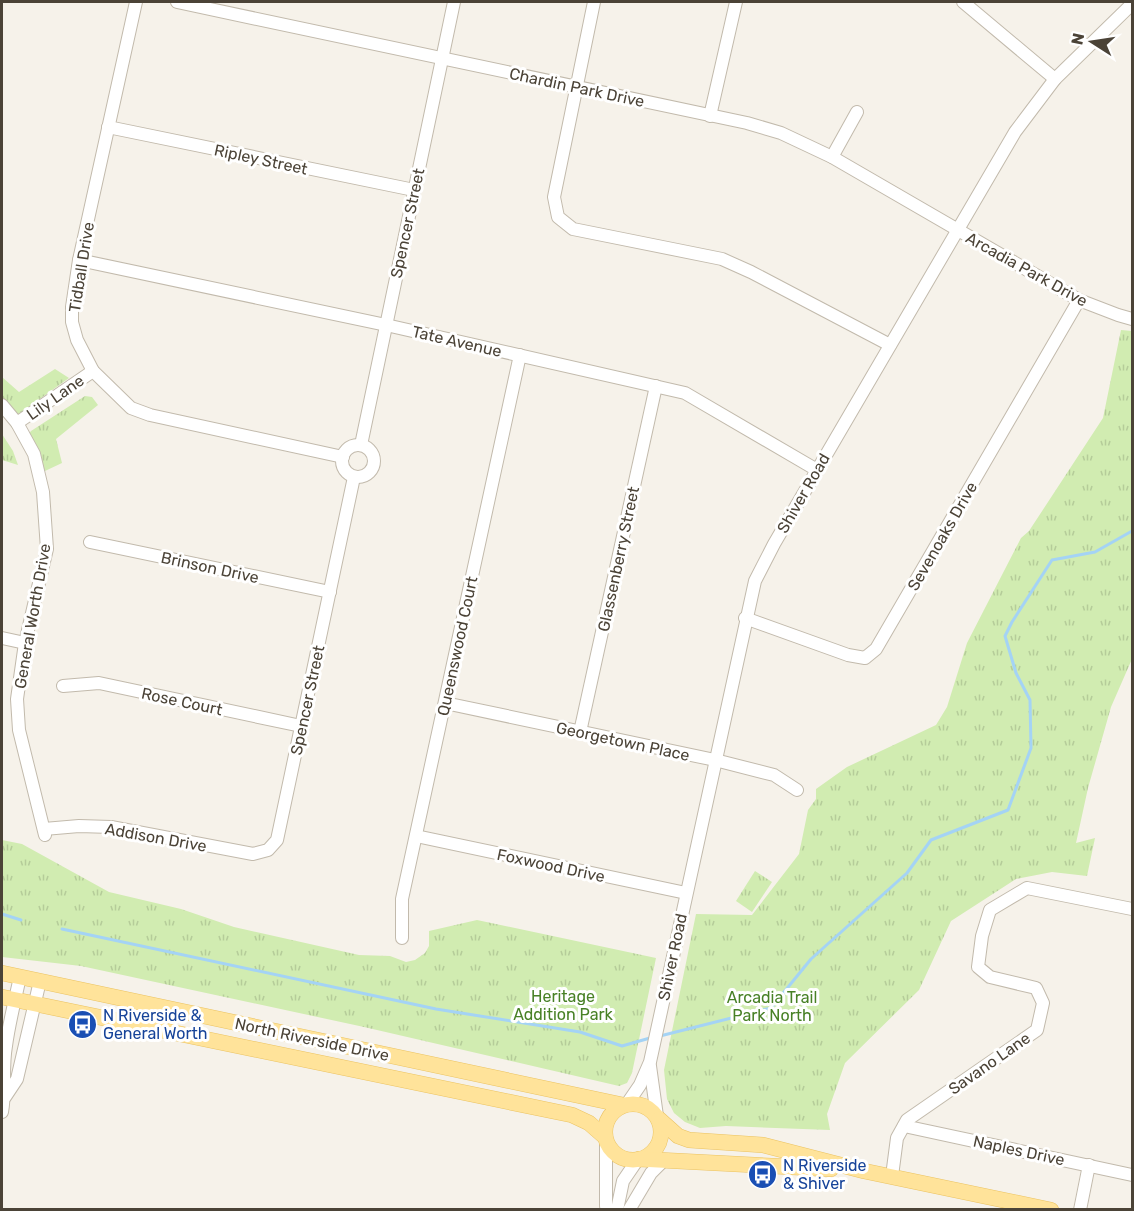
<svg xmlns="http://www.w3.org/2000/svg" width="1134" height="1211" font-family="Rubik,sans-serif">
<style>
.grass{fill:url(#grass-tufts)}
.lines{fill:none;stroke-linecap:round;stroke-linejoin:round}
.stream{stroke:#a4d3f5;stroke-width:3}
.minor-casing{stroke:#c2baac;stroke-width:14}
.major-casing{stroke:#ebc362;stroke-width:16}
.minor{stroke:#fff;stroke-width:12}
.major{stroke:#ffe39a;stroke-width:15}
.labels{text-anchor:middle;stroke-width:6;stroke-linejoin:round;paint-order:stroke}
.street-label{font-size:16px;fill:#4b4337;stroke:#fff}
.park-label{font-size:16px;fill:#488126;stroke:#fff}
.transit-label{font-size:16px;fill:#164399;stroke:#fff;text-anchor:start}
</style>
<defs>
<pattern id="grass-tufts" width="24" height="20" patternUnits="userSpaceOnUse" patternTransform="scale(1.5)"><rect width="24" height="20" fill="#d1ecb1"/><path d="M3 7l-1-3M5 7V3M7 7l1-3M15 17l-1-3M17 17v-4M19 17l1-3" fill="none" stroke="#b5cc99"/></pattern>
</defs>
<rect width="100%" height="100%" fill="#f6f2ea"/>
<g class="grass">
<path d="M1121,330l11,1v328l-21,48 -23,81 -12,55 19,-5 -8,38 -35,-4 -36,7 -65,42 -32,69 -74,73 -18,51 3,16 -104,-4 -26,2 -15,-6 -11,-9 -7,-14 -3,-29 32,-156 56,1 47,-61 9,-44 8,-11v-10l31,-22 89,-42 11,-18 20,-64 54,-105 8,-7 74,-113z"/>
<path d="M55,369l14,9 -53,38 -14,-12v-27l17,15z"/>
<path d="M85,396l7,1 6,8 -42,34 6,24 -17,8 -17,-36 3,-4z"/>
<path d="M2,434l11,17 5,14 -16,-5z"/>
<path d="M2,840l20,4 87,48 72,17 53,18 125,28 31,1 16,6 9,-2 10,-7 4,-7v-15l48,-11 179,38 -24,115 -5,10 -8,3 -255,-59 -283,-61 -79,-9z"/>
<path d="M755,871l17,11 -20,30 -16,-11z"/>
</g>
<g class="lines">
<g class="stream">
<path d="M2,914l19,6"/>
<path d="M62,929l374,80 144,23 42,14 28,-8"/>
<path d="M660,1036l111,-28 40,-49 96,-86 24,-33 77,-30 23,-62 -1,-48 -14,-27 -11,-37 7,-14 40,-62 43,-8 37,-21"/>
</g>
<defs>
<g id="minor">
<path d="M136,2l-57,258 -7,47v15l5,18 16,31 38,37 19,7 193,42"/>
<path d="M177,2l570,121 34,10 51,24 247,143 39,15 14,4"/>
<path d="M594,2l-40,195 4,20 15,12 149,30 29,13 139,73"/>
<path d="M963,2l92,77"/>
<path d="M710,116l26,-114"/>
<path d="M108,127l306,63"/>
<path d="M832,157l25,-45"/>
<path d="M79,260l307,65 299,68 132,77"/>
<path d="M2,405l15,18 17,31 9,38 4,57 -22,94 -8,56 2,31 26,105"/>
<path d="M17,423l76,-52"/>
<path d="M361,445l93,-443"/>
<circle cx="358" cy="461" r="16"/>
<path d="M90,542l240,50"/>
<path d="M745,618l103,37 17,3 11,-9 203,-349"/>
<path d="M2,638l23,5"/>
<path d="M63,686l36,-3 202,43"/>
<path d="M445,703l270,57 59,15 23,15"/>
<path d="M580,732l76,-346"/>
<path d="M44,829l35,-3 32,1 142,27 15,-4 9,-10 77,-363"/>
<path d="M416,836l270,57"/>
<path d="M402,938v-39l118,-544"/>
<path d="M650,1066l7,50"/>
<path d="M5,1097l12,-18 23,-98"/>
<path d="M627,1104l13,-19 10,-23 105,-481 19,-37 241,-412 40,-53 77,-75"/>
<path d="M2,1112c4,-22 0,-44 4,-66 3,-23 9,-46 14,-69"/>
<path d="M904,1126l228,49"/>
<path d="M606,1141v65l2,4"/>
<path d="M892,1176l5,-38 10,-18 130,-90 6,-27 -7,-15 -46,-11 -12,-10 4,-31 8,-26 37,-22 105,21"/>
<path d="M617,1210l6,-29 15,-22"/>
<path d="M629,1210l22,-37 13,-13"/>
<path d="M1080,1210l9,-45"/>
</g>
<g id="major">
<path d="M2,973l621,132"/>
<path d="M2,997l570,118 17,8 16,14"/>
<circle cx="633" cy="1132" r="28"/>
<path d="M659,1119l19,17 11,4 74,5 101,26 187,39"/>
<path d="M639,1159l192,10"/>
</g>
</defs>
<use href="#minor" class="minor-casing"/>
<use href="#major" class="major-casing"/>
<use href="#minor" class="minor"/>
<use href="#major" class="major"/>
</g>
<defs>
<symbol id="bus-disc" viewBox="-11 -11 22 22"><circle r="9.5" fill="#1a4fb4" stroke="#fff"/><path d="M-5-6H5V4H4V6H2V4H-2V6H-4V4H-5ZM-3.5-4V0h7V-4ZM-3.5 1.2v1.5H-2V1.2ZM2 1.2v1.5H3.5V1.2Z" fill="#fff"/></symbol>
</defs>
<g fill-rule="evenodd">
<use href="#bus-disc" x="66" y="1008" width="33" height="33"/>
<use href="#bus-disc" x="746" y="1158" width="33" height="33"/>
</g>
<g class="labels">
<g class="street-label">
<text transform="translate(577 87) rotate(12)" y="6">Chardin Park Drive</text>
<text transform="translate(261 159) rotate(12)" y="6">Ripley Street</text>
<text transform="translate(407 223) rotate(-78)" y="6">Spencer Street</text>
<text transform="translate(81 267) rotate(-81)" y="6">Tidball Drive</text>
<text transform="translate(1027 269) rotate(29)" y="6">Arcadia Park Drive</text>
<text transform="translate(457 341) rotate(13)" y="6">Tate Avenue</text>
<text transform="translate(55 397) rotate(-35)" y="6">Lily Lane</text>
<text transform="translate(803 493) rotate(-60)" y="6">Shiver Road</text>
<text transform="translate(942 536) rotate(-60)" y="6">Sevenoaks Drive</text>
<text transform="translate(618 559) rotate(-78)" y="6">Glassenberry Street</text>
<text transform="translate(210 567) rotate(12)" y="6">Brinson Drive</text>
<text transform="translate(32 616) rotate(-80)" y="6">General Worth Drive</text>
<text transform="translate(457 646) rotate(-78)" y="6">Queenswood Court</text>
<text transform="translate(307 700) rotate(-78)" y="6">Spencer Street</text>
<text transform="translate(182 701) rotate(12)" y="6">Rose Court</text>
<text transform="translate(623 741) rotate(12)" y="6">Georgetown Place</text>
<text transform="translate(156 837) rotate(10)" y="6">Addison Drive</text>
<text transform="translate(551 865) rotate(12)" y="6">Foxwood Drive</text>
<text transform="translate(672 957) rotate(-78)" y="6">Shiver Road</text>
<text transform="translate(312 1039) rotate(12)" y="6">North Riverside Drive</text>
<text transform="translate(989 1063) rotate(-35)" y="6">Savano Lane</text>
<text transform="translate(1019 1150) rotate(12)" y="6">Naples Drive</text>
</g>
<g class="park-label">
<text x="563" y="1002">Heritage<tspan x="563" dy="18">Addition Park</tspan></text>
<text x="772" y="1003">Arcadia Trail<tspan x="772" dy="18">Park North</tspan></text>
</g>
<g class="transit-label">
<text x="103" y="1021">N Riverside &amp;<tspan x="103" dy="18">General Worth</tspan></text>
<text x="783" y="1171">N Riverside<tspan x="783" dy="18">&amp; Shiver</tspan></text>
</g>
</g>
<rect width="1134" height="1211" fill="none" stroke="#4b4337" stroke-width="6"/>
<g transform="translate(1092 42) rotate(282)" stroke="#ffffff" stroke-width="4.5" paint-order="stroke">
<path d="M0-4.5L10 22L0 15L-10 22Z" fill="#4b4337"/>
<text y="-9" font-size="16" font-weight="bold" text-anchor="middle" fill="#4b4337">N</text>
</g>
</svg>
